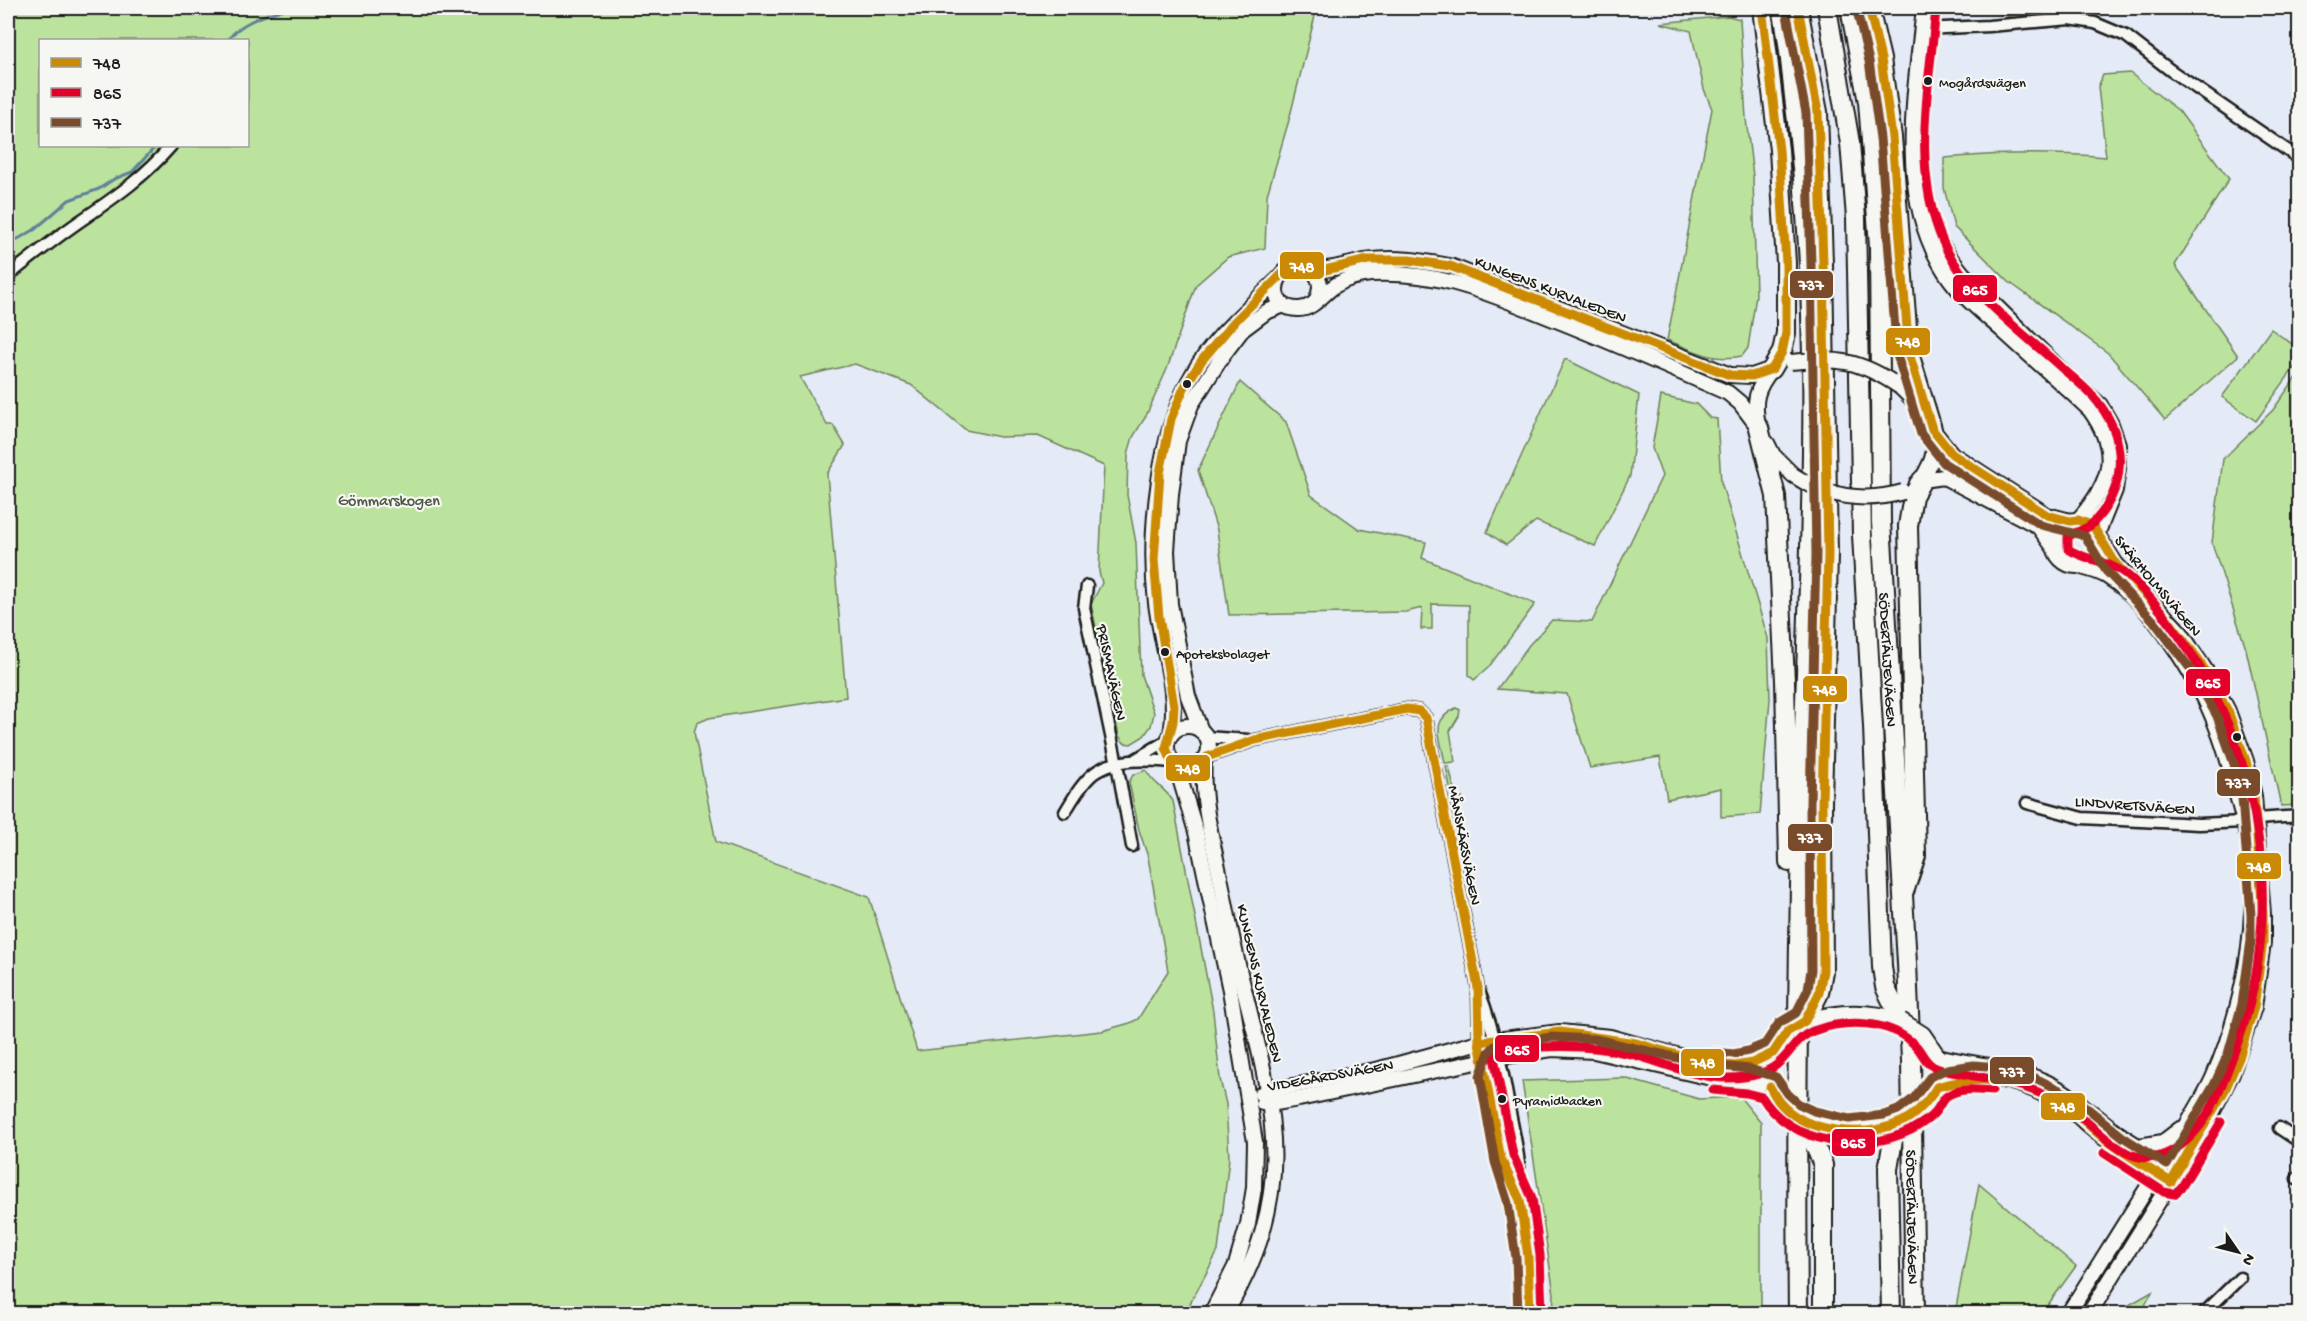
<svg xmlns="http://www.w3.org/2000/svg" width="2307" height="1321" font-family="'Gochi Hand',sans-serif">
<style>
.green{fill:#bce39e;stroke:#6c805d;stroke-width:1.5;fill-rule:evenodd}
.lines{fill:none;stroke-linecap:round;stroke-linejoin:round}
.stream{stroke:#608399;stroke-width:3}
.street-casing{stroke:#1c1c1c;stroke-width:15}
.secondary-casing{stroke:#1c1c1c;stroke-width:18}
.highway-casing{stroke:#1c1c1c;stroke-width:22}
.street{stroke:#f6f6f2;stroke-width:10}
.secondary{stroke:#f6f6f2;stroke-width:14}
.highway{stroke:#f6f6f2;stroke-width:18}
.secondary-bridge-casing{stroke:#1c1c1c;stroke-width:18;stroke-linecap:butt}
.secondary-bridge{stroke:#f6f6f2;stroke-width:14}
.bus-1-casing{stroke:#f6f6f2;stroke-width:14}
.bus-2-casing{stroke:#f6f6f2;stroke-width:14}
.bus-3-casing{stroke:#f6f6f2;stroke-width:14}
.bus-1{stroke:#cb8a06;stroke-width:9}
.bus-2{stroke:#e4002b;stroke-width:9}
.bus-3{stroke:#7a4b2a;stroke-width:9}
.bus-dot{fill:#1c1c1c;stroke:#f6f6f2;stroke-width:2}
.labels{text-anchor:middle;stroke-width:4.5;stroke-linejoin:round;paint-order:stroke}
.bus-label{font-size:14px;fill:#1c1c1c;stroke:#f6f6f2;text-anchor:start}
.street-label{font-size:16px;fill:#1c1c1c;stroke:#f6f6f2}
.park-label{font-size:16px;fill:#4c5843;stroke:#f6f6f2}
.line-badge{stroke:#f6f6f2;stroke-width:2}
.badge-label{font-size:16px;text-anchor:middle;font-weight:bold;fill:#fff}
</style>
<rect width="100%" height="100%" fill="#e4eaf6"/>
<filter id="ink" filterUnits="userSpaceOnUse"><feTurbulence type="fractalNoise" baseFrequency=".0167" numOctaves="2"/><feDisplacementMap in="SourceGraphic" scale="12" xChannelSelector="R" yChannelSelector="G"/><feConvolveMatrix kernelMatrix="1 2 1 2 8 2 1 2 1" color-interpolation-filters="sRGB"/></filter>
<g filter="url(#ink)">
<g class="green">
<path d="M8,8h1309l-28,112 -22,75 -2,53 -37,9 -32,28 -29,84 -21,47 -13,21 -5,17 -1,41 9,48 5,132 13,38 -3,13 -7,10 -13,8 -7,-1 -5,-7 -28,-132 11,-21 -3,-11 5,-106 -66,-30 -38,1 -34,-7 -55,-45 -56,-21 -55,13 27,48h6l12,20 -18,29 19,223 -137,21 -12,5 -3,9 22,110 153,55 48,154 185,-20 28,-8 8,-4 30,-48 -20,-114 -9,-27 -10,-48 4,-7 13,-5c6,13 19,18 27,31l40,210 7,68 6,25 3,54 -11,93 -33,62h-1177zM40,40h208v106h-208z"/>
<path d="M1980,8h96l-4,6 -58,4z"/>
<path d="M1728,16l12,3 6,100 7,57 3,119 -8,53 -6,8c-30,6 -47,-5 -75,-16l45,-231 -8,-20 -13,-58 -31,-8z"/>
<path d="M2130,73l49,38 50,68 -54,86 63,91 -73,64 -57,-67 -99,-71 -55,-55 -10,-39v-30c54,-5 108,-6 162,-1l-8,-70 5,-12z"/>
<path d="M2271,329l28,20v12l-43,60 -34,-24z"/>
<path d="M1565,359l74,36 -9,81 -35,70 -59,-25 -30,24 -19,-13z"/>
<path d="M2299,373l1,432 -19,1 -35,-157 -34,-106 11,-84 50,-49z"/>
<path d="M1240,382l46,40 25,73 48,34 67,13 -4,16 113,46 -47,64 -14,12 -5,-5v-70l-37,-1v25h-11l1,-21 -16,4 -177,3 -12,-85 -19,-60z"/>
<path d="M1661,396l35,8 14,14 7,1 4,63 47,156 2,61 -10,115 -39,3v-29l-54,11 -7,-42 -70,11 -23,-74 -70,-5 32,-44 23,-25 40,2 70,-146 -10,-28z"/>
<path d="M1456,708l4,2 -1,6 -9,15 5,31 -10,1c-4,-25 -16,-42 11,-55z"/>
<path d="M1446,766h3l7,33 6,-1 -7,16z"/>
<path d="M1624,1078l75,21 41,-2 21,26v190h-208l1,-19 -32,-213z"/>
<path d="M1979,1184l97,82 -34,47h-87z"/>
<path d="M2152,1292l-11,21h-26z"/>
</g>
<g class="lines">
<g class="stream">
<path d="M228,40c13,-19 38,-25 59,-32"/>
<path d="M8,238l8,2 18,-10 35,-30 30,-11 15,-10 18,-7 24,-26"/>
</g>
<defs>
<g id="street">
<path d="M1922,29l67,-3 81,-7 25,4 31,13 44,34 130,89"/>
<path d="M8,276c25,-20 51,-41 78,-59 32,-22 59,-41 85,-71"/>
<path d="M1087,586l-3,22 33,156 15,82"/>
<path d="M1206,737l42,3"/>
<path d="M1207,757l48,-17 152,-31 12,2 7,7 52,270c16,41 25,82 32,125 6,29 12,57 10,87"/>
<path d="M1136,759l32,-19"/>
<path d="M2027,803l55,15 117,6 44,-2"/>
<path d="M1065,812c8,-13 16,-28 28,-38 20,-17 55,-14 79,-12"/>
<path d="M2257,819l43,-3"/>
<path d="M1478,993l1,49 9,46"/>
<path d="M1500,1057l-8,18 15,85 13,40 8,57 2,57"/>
<path d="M2279,1128l21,14"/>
<path d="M2300,1175l-3,4 3,2"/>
<path d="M2203,1314l37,-36"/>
</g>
<g id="secondary">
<path d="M1924,8c-9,88 -30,193 26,271 14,19 34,35 52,51 29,27 60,53 88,80 31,43 21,73 -12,110"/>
<path d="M1932,229l18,29 13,16 100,98 37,33 11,19 7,20v25l-3,21 -17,42"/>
<path d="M1311,269c20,2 37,-5 55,-8 29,-5 56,0 84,5l280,109 22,1 20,-7"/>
<path d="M1316,301c10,-19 0,-35 -21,-36 -26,9 -26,45 4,44 15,0 25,-17 37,-24 11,-7 23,-10 35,-11 73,-3 119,20 185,46 58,23 115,48 172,73l12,10 19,25"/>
<path d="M1900,387c22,20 45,51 28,81 -3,6 -5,11 -11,15"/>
<path d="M1758,426c-5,-26 -2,-37 14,-57"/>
<path d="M1932,429l20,25 95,61 23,6"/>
<path d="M1767,443l6,12 20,20"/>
<path d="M1922,480l22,-3 94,49 17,23"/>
<circle cx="2077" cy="543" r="23"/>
<circle cx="1188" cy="747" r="21"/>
<path d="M1201,731l-13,-35 -18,-92 -3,-53 4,-57 7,-53 13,-36 32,-50 19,-25 24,-18 18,-7"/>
<path d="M1171,734c8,-43 -10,-88 -15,-131 -8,-68 2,-172 38,-231 21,-36 53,-62 82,-91"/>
<path d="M1204,760c-3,40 8,79 16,117 8,38 14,75 24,112 32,127 53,205 -19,325"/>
<path d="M1176,765l20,67 34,158 25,152 -1,46 -6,36 -12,41 -25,49"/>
<path d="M1805,1021c33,-11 63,-11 96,-1"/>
<path d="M1937,1087l3,-10 -2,-21c37,10 73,10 108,26 28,13 48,34 72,51 16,12 35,21 52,31"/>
<path d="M1937,1087c49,-20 95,-4 137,26 9,7 16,15 25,21 21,16 43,30 65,44"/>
<path d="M1261,1094l7,-3 112,-22 99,-27 81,-10 50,5 95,26 17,3 30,-3 21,-10"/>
<path d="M1263,1103l7,1 29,-5 201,-42 52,-8 42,2 113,26 41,4 22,6 -1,-23 4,-11"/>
<path d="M2139,1146l24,-4 17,-13"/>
<path d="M2068,1314c31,-49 61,-98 92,-146 18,-30 38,-58 53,-90 30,-70 47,-155 36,-231 -2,-16 -7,-32 -11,-48 -9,-39 -20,-76 -39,-111 -22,-40 -52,-87 -91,-111 -9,-6 -20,-8 -30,-11"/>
<path d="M2089,1314l117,-189 26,-52 22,-66 9,-65v-27l-9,-119 -8,-35 -18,-50 -13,-26 -34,-52 -65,-69 -16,-25"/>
</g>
<g id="highway">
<path d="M1762,8l17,142 7,113v70l-4,19 -10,17"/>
<path d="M1782,8c7,31 9,65 13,97 26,198 17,399 10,597 -7,204 -9,408 -7,612"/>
<path d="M1798,8l20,104 5,151 5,291 -6,249 1,168 -4,22 -14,28"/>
<path d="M1827,8l23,135 6,75 6,317 11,191 9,241 3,20 16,33"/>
<path id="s1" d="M1850,8l18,94 11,143 2,277 26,441 4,98 4,253"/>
<path d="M1869,8l12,51 11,78 17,216 23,76"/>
<path d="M1759,428l17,68 9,185 4,181"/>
<path d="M1905,889l11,-33 -8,-330 5,-30 9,-16"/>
<path d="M1805,1121l18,44v149"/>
<path d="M1891,1314l-3,-145 5,-29 8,-18"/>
</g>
</defs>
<use href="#street" class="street-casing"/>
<use href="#secondary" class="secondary-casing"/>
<use href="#highway" class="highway-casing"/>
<use href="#street" class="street"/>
<use href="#secondary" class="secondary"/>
<use href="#highway" class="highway"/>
<defs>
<g id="secondary-bridge">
<path d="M1791,362c47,-5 69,-2 109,25"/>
<path d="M1793,475c32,22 72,28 110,17"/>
<path d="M1901,1020l22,14 15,22"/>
<path d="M1773,1053l14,-21 18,-11"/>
<path d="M1770,1087c18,45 92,52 131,35 16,-8 27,-20 36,-35"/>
</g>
</defs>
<use href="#secondary-bridge" class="secondary-bridge-casing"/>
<use href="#secondary-bridge" class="secondary-bridge"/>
<defs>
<g id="bus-1">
<path d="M1869,8l12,51 11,78 17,216 23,76 20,25 95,61 23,6 8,-1 15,6 23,38 46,48 37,48 29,51 18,50 8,35 9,119v27l-9,65 -15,51 -14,32 -54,92"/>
<path d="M1479,1042l81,-10 76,11 69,20 30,3 17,-3 21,-10 14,-21 18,-11 14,-28 4,-22 -1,-168 6,-249 -5,-291 -5,-151 -20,-104"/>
<path d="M1770,1087c3,5 6,11 10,16 27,31 85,35 121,19 16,-7 27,-21 36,-35"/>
<path d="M1937,1087c52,-16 96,-4 139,28 11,7 19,17 29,24 21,16 43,29 66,43"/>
<path d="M1530,1314l-2,-57 -8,-57 -19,-41 -22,-117 -1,-54 -52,-270 -7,-7 -12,-2 -152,31 -48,17 -8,8 -7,3h-9l-11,-6 -6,-14 7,-26 1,-16 -15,-89 -5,-57 6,-87 11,-54 13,-31 18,-28 32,-38 55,-55 8,-2 28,5 43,-10h41l41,6 280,109 22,1 20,-7 10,-17 4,-19v-70l-7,-113 -17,-142"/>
</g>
<g id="bus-2">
<path d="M1713,1090l33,3 16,4c29,48 101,57 149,33 9,-5 19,-11 25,-19 4,-5 6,-12 11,-15 12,-9 31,-6 45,-5"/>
<path d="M2104,1153l60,39 10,2 7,-6 40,-66"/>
<path d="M1542,1314l-2,-59 -8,-57 -19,-43 -20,-103c46,-7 92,-9 137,2 33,8 64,24 98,24 19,0 41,-4 54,-18 11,-11 16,-23 31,-29 33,-12 76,-12 103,15 6,6 9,17 18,21 10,5 24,6 35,8 24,4 48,8 71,18 15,7 30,15 43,26 26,21 51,52 87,33 37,-19 52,-66 65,-102 52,-134 28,-299 -56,-414 -16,-22 -31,-44 -52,-61 -20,-15 -40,-14 -59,-26v-12c7,-6 17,-6 24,-13 34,-34 36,-81 8,-119 -10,-14 -23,-24 -36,-35 -38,-35 -101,-80 -121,-128 -32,-73 -14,-156 -7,-233"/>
</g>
<g id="bus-3">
<path d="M1714,1052l20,2 14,-3 17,-7 14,-21 17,-10 12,-24 3,-19 -1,-167 6,-249 -5,-291 -5,-150 -20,-103"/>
<path d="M1518,1314l-2,-56 -8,-55 -13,-41 -15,-86 9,-24 6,-6 56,-9 44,2 114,26 41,4 26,8 12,17 11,10 15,7 35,8 35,-4 14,-5 16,-12 16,-21 17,-8 27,-4 24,2 33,9 31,15 20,13 41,33 44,28 47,-80 14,-31 14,-50 9,-63v-26l-9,-117 -8,-34 -17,-48 -28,-49 -36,-47 -47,-49 -21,-35 -44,-11 -97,-62 -23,-29 -24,-79 -17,-217 -11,-77 -12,-50"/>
</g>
</defs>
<use href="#bus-1" class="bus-1-casing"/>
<use href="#bus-2" class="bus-2-casing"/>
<use href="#bus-3" class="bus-3-casing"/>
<use href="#bus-1" class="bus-1"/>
<use href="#bus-2" class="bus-2"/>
<use href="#bus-3" class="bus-3"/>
</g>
</g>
<g class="bus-dot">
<circle cx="1928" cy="81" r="5"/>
<circle cx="1187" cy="384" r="5"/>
<circle cx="1165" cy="652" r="5"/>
<circle cx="2237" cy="737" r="5"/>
<circle cx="1502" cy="1099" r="5"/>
</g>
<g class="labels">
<g class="bus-label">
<text x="1939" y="87">Mogårdsvägen</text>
<text x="1176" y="658">Apoteksbolaget</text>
<text x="1513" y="1105">Pyramidbacken</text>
</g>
<g class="street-label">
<text transform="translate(1551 288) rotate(21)" y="6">KUNGENS KURVALEDEN</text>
<text transform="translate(2159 585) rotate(50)" y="6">SKÄRHOLMSVÄGEN</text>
<text dy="6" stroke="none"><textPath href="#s1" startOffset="654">SÖDERTÄLJEVÄGEN</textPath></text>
<text transform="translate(1113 672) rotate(78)" y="6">PRISMAVÄGEN</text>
<text transform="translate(2135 804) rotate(4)" y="6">LINDVRETSVÄGEN</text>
<text transform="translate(1466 845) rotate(79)" y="6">MÅNSKÄRSVÄGEN</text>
<text transform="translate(1261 983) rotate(77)" y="6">KUNGENS KURVALEDEN</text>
<text transform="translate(1330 1074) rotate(-10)" y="6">VIDEGÅRDSVÄGEN</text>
<text dy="6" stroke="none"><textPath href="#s1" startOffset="1212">SÖDERTÄLJEVÄGEN</textPath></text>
</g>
<g class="park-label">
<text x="389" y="505">Gömmarskogen</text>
</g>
</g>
<g class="line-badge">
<rect x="1279" y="251" width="46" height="29" rx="6" fill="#cb8a06"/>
<rect x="1789" y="270" width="45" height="29" rx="6" fill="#7a4b2a"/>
<rect x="1952" y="274" width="46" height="29" rx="6" fill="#e4002b"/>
<rect x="1885" y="327" width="46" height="29" rx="6" fill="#cb8a06"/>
<rect x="2185" y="668" width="46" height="29" rx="6" fill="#e4002b"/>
<rect x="1802" y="675" width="46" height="28" rx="6" fill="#cb8a06"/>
<rect x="1165" y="754" width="46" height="28" rx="6" fill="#cb8a06"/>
<rect x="2216" y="768" width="45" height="29" rx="6" fill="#7a4b2a"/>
<rect x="1787" y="823" width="46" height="29" rx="6" fill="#7a4b2a"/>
<rect x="2236" y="852" width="46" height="28" rx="6" fill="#cb8a06"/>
<rect x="1494" y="1034" width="46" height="29" rx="6" fill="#e4002b"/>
<rect x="1680" y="1048" width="45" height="29" rx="6" fill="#cb8a06"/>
<rect x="1989" y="1056" width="46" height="29" rx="6" fill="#7a4b2a"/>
<rect x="2040" y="1092" width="46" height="29" rx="6" fill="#cb8a06"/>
<rect x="1831" y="1128" width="45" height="29" rx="6" fill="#e4002b"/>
</g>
<g class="badge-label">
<text x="1302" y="272">748</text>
<text x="1811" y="290">737</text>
<text x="1975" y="295">865</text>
<text x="1908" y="347">748</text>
<text x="2208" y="688">865</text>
<text x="1825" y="695">748</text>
<text x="1188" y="774">748</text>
<text x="2238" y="788">737</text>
<text x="1810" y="843">737</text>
<text x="2259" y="872">748</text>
<text x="1517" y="1055">865</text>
<text x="1703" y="1068">748</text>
<text x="2012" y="1077">737</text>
<text x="2063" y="1112">748</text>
<text x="1853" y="1148">865</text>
</g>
<rect width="2307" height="1321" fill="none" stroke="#f6f6f2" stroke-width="30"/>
<rect x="15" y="15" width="2277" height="1291" fill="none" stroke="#1c1c1c" stroke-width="2" filter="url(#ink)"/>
<rect x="39" y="39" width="210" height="108" fill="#f6f6f2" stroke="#9f9f9c" stroke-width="1.5"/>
<rect x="51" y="58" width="30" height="9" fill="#cb8a06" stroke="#9f9f9c" stroke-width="1.5"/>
<text x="93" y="69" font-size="18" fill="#1c1c1c">748</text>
<rect x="51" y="88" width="30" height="9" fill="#e4002b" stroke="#9f9f9c" stroke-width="1.5"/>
<text x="93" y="99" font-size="18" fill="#1c1c1c">865</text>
<rect x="51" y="118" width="30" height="9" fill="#7a4b2a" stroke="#9f9f9c" stroke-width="1.5"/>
<text x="93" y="129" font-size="18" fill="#1c1c1c">737</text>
<g transform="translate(2238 1252) rotate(125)" stroke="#f6f6f2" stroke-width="4.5" paint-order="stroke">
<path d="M0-4.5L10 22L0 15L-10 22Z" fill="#1c1c1c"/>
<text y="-9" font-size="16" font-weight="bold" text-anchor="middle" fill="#1c1c1c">N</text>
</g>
</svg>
